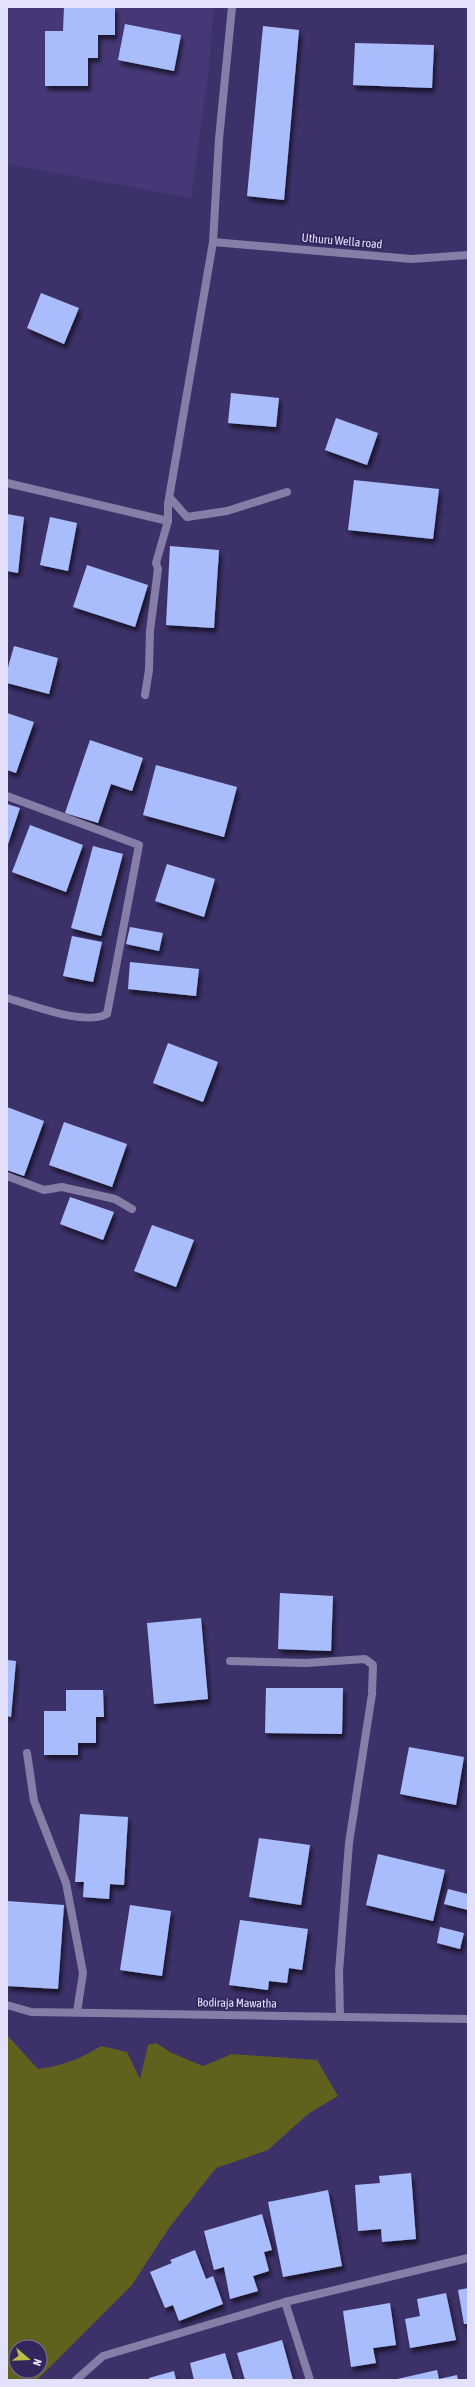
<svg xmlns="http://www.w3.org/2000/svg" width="475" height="2387" font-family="'Asap Condensed',sans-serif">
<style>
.built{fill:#463877}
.green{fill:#5f611c;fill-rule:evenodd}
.building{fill:#a9bdfd;filter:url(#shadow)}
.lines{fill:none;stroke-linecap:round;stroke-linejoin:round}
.street{stroke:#857fa8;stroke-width:8}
.labels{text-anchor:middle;stroke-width:4;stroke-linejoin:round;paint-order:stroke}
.street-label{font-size:12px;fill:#e4e1fd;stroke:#33265d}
</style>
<defs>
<filter id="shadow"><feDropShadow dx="2.5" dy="4.5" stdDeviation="2" flood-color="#0009"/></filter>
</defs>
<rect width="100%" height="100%" fill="#3d3169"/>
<path class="built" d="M7,7h207l-5,59 -18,132 -184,-34z"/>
<path class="green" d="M7,2035l31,34c24,-3 42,-10 63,-23l26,6 13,27 8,-34 8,-2 16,10 31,13 29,-12 85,6 21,36 -30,18 -40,36 -52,18 -47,60 -37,57 -95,95h-30zM16,2347h24v24h-24z"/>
<g class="building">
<path d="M64,7h51v28h-17v23h-10v28h-43v-55h18z"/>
<path d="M125,24l56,11 -7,36 -56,-11z"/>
<path d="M263,26l36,4 -15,170 -37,-4z"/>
<path d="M355,43l79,2 -2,43 -79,-3z"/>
<path d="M41,293l38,15 -15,36 -37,-16z"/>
<path d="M231,393l48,5 -3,29 -48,-4z"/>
<path d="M336,418l42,15 -11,32 -42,-15z"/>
<path d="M354,480l85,9 -6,50 -85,-9z"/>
<path d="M7,514l17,3 -6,56 -11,-2z"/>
<path d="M50,517l27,6 -9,48 -28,-6z"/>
<path d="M170,546l49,4 -5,78 -48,-3z"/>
<path d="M87,565l61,20 -13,42 -62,-20z"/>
<path d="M14,646l44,12 -9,36 -42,-11v-12z"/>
<path d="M7,713l27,9 -18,51 -9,-3z"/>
<path d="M90,740l53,18 -11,33 -21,-7 -13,39 -33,-10z"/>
<path d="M156,765l81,22 -13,50 -81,-22z"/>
<path d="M7,804l13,4 -13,39z"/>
<path d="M30,825l53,20 -17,47 -54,-20z"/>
<path d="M93,846l30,8 -22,82 -30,-8z"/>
<path d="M167,864l48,15 -11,38 -49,-16z"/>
<path d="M130,927l33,6 -4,18 -33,-7z"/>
<path d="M72,936l30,6 -9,40 -30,-6z"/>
<path d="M130,962l69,7 -3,27 -68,-7z"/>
<path d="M168,1043l50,19 -15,40 -50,-19z"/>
<path d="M7,1107l37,14 -20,55 -17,-6z"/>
<path d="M64,1122l63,22 -15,43 -63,-22z"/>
<path d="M70,1197l44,15 -11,28 -43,-16z"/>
<path d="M152,1225l42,15 -18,47 -42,-16z"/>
<path d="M280,1593l53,3 -2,55 -53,-2z"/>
<path d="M201,1618l7,81 -54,5 -7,-81z"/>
<path d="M7,1660l9,1 -5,56 -4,-1z"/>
<path d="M266,1688h77l-1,46 -77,-1z"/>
<path d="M66,1690h37l1,27h-8v26h-18v12h-34v-44h22z"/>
<path d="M409,1747l55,10 -8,48 -56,-11z"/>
<path d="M80,1814l48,3 -4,68 -14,-1 -1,15 -26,-2 1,-15h-9z"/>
<path d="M259,1838l51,7 -9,60 -52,-8z"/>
<path d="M378,1854l67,16 -12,51 -67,-16z"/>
<path d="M448,1889l20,5v16l-24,-6z"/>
<path d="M7,1901l57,4 -6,84 -51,-3z"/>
<path d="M130,1905l41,6 -9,65 -42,-6z"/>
<path d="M240,1920l68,9 -6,41 -13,-2 -2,15 -18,-2 -1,9 -39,-5z"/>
<path d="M440,1927l24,6 -4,16 -23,-6z"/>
<path d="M411,2173l5,66 -34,3 -1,-13 -23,2 -3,-46 25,-2 -1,-7z"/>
<path d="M328,2190l14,76 -59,11 -15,-75z"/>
<path d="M262,2214l10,36 -8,2 5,19 -16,5 5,15 -28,8 -6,-32 -10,3 -10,-39z"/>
<path d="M195,2250l11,29 7,-3 10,28 -44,17 -6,-16 -8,3 -15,-36 22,-9 -2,-3z"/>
<path d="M468,2288v36h-4l-6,-34z"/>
<path d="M446,2293l10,47 -46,8 -5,-29 15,-3 -3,-17z"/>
<path d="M390,2303l6,42 -23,3 3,15 -25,4 -8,-56z"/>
<path d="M282,2340l11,40h-48l-8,-27z"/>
<path d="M225,2353l8,27h-39l-4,-17z"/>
<path d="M437,2370l2,9 18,-4 1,5h-65z"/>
<path d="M174,2371l2,9h-27v-2z"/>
</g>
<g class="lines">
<g class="street">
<path d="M213,242l199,17 56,-4"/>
<path d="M7,483l161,38v-17l45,-262 6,-103 13,-132"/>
<path d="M170,498l17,19 40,-6 60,-19"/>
<path d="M145,695l4,-25 1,-39 8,-62 -2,-6 12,-42"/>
<path d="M7,796l132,49 -32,169c-23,12 -75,-9 -100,-16"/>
<path d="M7,1176l37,14 18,-3 53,12 17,10"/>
<path d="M230,1661l76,2 59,-4 8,6 -1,29 -23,149 -10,129 1,45"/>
<path d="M27,1753l7,48 32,82 17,90 -6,39"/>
<path d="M7,2005l24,7 437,7"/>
<path d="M285,2302l25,78"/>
<path d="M76,2380l27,-24 182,-54 183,-44"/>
</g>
</g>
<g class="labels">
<g class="street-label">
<text transform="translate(342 241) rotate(5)" y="4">Uthuru Wella road</text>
<text transform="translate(237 2003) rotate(1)" y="4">Bodiraja Mawatha</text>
</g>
</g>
<rect width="475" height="2387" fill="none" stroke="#e4e1fd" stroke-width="16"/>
<g transform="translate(28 2359) rotate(109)"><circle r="19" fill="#33265d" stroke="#7a719d"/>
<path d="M0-3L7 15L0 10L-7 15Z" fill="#bcbf44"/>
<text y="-6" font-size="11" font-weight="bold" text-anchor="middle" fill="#e4e1fd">N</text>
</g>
</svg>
